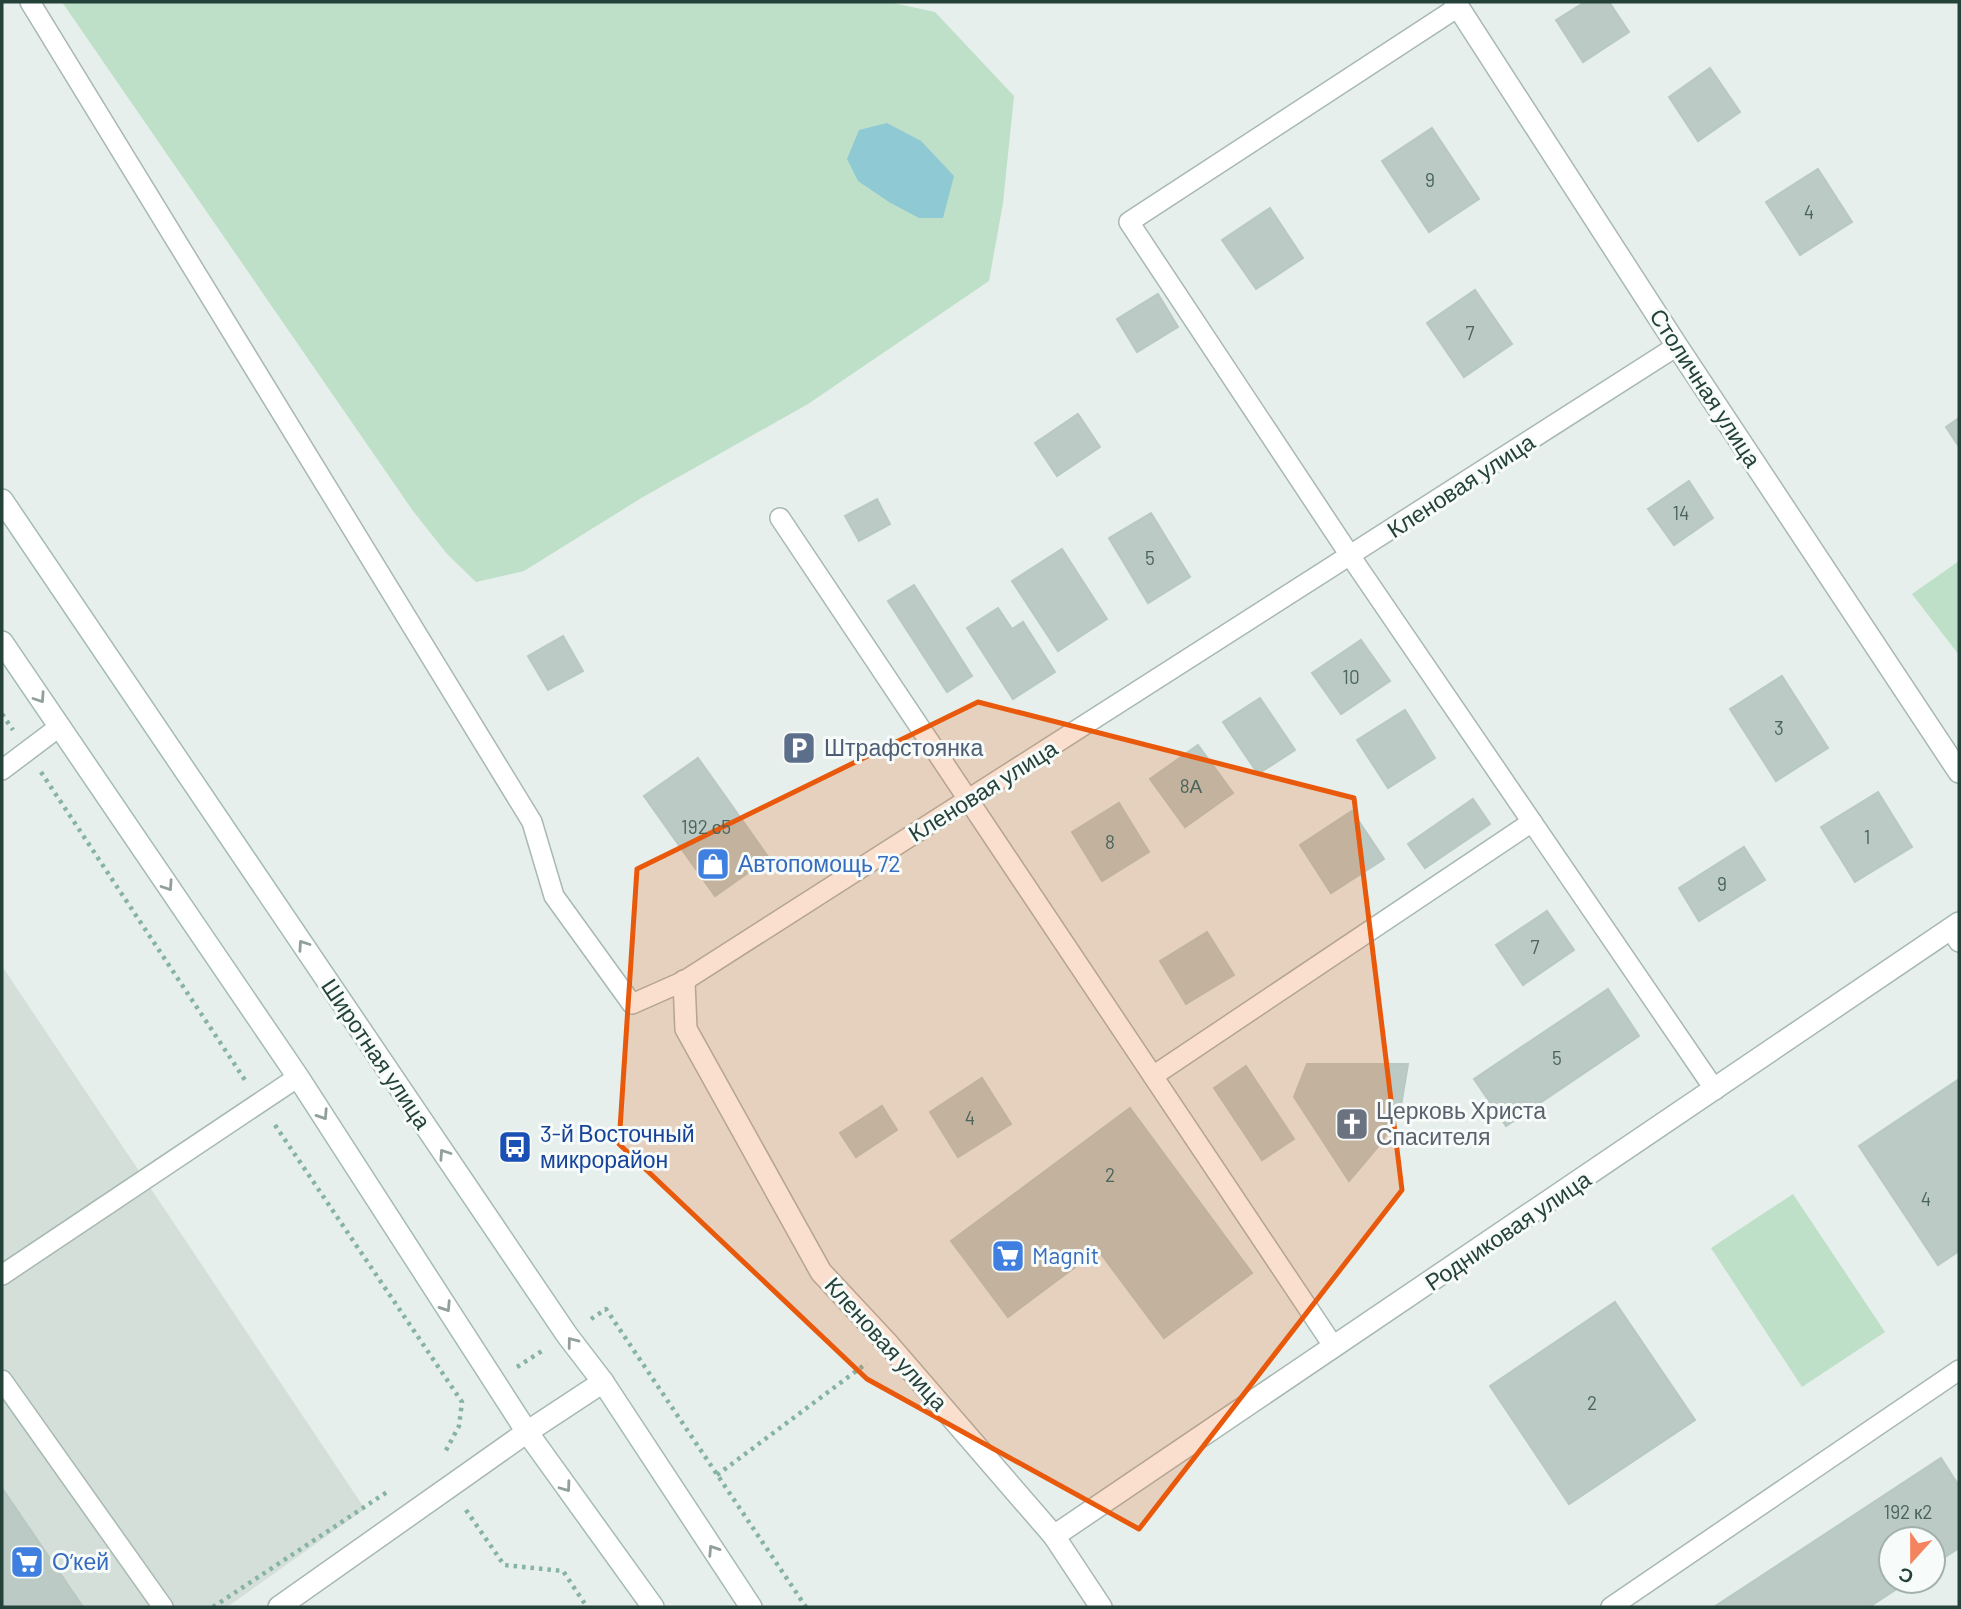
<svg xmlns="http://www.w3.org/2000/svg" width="1961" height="1609" font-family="Barlow,sans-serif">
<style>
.built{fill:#d4dfda}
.green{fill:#bfe0c8}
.water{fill:#8ec9d4}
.building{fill:#bbcac4;stroke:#b8c9c2;stroke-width:2}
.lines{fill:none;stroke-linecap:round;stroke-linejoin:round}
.service-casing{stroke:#a8b8b2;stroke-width:22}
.minor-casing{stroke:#a8b8b2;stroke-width:24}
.tertiary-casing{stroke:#a8b8b2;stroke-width:24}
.secondary-casing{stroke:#a4bbb3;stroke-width:24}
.path{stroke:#86b3a5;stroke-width:4.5;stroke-dasharray:3.5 5;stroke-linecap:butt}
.service{stroke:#fff;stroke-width:19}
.minor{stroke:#fff;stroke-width:21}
.tertiary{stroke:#fff;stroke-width:21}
.secondary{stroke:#fff;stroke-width:21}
.oneway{stroke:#92a09c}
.marked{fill:#e8590c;fill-opacity:0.2;stroke:#e8590c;stroke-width:5;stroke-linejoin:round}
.labels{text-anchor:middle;stroke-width:6;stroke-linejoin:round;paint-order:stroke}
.number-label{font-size:19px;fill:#4a645c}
.street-label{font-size:23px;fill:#24423a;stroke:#f7fbf9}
.service-label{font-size:23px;fill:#4e5e75;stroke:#f7fbf9;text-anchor:start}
.shop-label{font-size:23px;fill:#366cbe;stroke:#f7fbf9;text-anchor:start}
.worship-label{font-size:23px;fill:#5b616d;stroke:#f7fbf9;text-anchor:start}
.transit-label{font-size:23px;fill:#164399;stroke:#f7fbf9;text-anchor:start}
</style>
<rect width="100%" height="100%" fill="#e6efeb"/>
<path class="built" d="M2,966l363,543 -138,98h-225z"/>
<g class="green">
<path d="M62,2h827l46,10 79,84 -11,107 -14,78 -181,123 -165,93 -119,74 -48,11 -29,-28 -34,-43z"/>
<path d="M1959,561v94l-47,-61z"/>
<path d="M1793,1194l92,138 -83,55 -91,-139z"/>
</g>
<path class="water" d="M887,123l34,18 33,35 -11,42h-24l-30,-16 -31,-21 -11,-22 12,-29z"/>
<g class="building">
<path d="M1585,2h24l20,30 -46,30 -27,-42z"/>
<path d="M1710,68l30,44 -42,29 -29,-44z"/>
<path d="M1432,128l47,71 -50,33 -47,-71z"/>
<path d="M1818,169l34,53 -52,33 -34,-53z"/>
<path d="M1270,208l33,50 -47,31 -34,-49z"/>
<path d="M1475,290l37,54 -48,33 -37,-54z"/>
<path d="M1158,294l20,33 -41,25 -20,-33z"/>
<path d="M1078,414l22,33 -43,29 -22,-33z"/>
<path d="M1959,418v29l-13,-20z"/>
<path d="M1689,481l24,37 -39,27 -26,-36z"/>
<path d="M877,499l13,25 -31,17 -14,-25z"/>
<path d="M1151,513l39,64 -42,26 -39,-65z"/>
<path d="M1062,549l45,70 -49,32 -46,-70z"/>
<path d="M914,585l58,91 -25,16 -59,-91z"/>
<path d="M998,608l14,21 11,-7 32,50 -42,27 -46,-71z"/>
<path d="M563,636l20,35 -35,19 -20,-34z"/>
<path d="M1361,640l29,41 -49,33 -29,-41z"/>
<path d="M1782,676l46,72 -52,33 -46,-72z"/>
<path d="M1260,698l35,52 -37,24 -35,-52z"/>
<path d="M1405,710l30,48 -47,30 -31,-48z"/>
<path d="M1198,745l35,48 -48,34 -35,-48z"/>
<path d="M698,758l71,100 -54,38 -71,-100z"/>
<path d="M1878,792l34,55 -57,35 -34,-55z"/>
<path d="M1473,799l17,25 -65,44 -17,-24z"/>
<path d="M1119,803l30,49 -47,29 -30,-49z"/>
<path d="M1352,811l32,48 -53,34 -31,-48z"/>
<path d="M1744,847l21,33 -66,41 -20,-33z"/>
<path d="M1547,911l27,39 -51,35 -27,-40z"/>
<path d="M1207,932l27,43 -48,29 -26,-43z"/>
<path d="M1608,989l31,47 -133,90 -32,-47z"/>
<path d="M1307,1064h101l-7,42 -19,36 -33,39 -55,-84z"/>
<path d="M1246,1066l48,73 -32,21 -48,-72z"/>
<path d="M982,1078l29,46 -53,33 -28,-45z"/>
<path d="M1959,1079v172l-21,14 -79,-119z"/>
<path d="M882,1106l15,24 -41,27 -16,-24z"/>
<path d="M1130,1108l122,165 -88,65 -66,-88 -90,67 -57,-76z"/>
<path d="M1615,1302l80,118 -126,84 -79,-118z"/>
<path d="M1941,1458l18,28v62l-26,17v-26h-42v42h18l-40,26h-155z"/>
<path d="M2,1488l19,28 62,91h-81z"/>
</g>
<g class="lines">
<defs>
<g id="service">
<path d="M30,2l502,820 22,74 78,108 52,-23 993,-635"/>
<path d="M1458,7l-329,215 222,335 364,533"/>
<path d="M780,518l554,829"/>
<path d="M2,770l57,-43"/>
<path d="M1951,930l8,12"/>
<path d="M1153,1076l379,-254"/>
<path d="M2,1275l296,-198"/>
<path d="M2,1380l161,227"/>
<path d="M1611,1607l348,-237"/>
</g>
<g id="minor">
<path d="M1455,2l222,344 282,426"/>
<path d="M684,981l2,48 135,243 68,73 165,191 47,71"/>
<path d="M1054,1536l905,-613"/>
</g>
<path id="tertiary" d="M279,1607l248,-175 76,-50"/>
<g id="secondary">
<path d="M2,500l565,835 36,47 148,225"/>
<path d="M2,642l296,435 229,355 126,175"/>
</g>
</defs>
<use href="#service" class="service-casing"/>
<use href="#minor" class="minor-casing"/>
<use href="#tertiary" class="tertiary-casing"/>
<use href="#secondary" class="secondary-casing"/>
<g class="path">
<path d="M2,714l11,16"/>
<path d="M41,772l204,308"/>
<path d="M275,1125l187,277 -3,24 -15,28"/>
<path d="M591,1319l15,-10 200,298"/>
<path d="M517,1367l28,-18"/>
<path d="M717,1475l150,-112"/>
<path d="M466,1510l38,55 59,6 24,36"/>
<path d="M213,1607l177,-117"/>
</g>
<use href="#service" class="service"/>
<use href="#minor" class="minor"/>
<use href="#tertiary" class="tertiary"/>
<use href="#secondary" class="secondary"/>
</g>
<defs><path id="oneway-chevron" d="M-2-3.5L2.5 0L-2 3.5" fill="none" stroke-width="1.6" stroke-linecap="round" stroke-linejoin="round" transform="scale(1.75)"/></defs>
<g class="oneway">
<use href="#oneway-chevron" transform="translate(40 698) rotate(56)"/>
<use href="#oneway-chevron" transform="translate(168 886) rotate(56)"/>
<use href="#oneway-chevron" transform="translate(303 945) rotate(-124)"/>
<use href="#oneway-chevron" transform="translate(323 1115) rotate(57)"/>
<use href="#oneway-chevron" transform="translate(444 1154) rotate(-124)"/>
<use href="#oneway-chevron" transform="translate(446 1307) rotate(57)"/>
<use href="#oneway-chevron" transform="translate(572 1342) rotate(-127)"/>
<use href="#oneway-chevron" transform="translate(566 1487) rotate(54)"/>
<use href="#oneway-chevron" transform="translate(713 1550) rotate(-123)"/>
</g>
<path class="marked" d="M978,702l376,96 48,392 -263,339 -272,-150 -248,-235 18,-275z"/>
<defs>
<symbol id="parking-square" viewBox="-11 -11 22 22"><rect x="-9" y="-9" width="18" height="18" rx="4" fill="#5c6f8a" stroke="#f7fbf9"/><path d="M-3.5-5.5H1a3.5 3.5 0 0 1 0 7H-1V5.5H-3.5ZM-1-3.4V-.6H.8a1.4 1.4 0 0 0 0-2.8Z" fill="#fff"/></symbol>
<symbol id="shop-square" viewBox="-11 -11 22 22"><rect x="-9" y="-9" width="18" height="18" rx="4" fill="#3f7fe0" stroke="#f7fbf9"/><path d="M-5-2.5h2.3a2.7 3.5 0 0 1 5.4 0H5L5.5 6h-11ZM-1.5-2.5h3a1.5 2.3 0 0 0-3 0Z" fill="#fff"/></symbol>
<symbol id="church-square" viewBox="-11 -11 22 22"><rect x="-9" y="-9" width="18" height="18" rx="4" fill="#6b7280" stroke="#f7fbf9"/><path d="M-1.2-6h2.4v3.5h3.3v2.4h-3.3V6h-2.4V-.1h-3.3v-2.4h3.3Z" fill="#fff"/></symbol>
<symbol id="bus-square" viewBox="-11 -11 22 22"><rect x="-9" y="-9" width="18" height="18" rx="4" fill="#1a4fb4" stroke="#f7fbf9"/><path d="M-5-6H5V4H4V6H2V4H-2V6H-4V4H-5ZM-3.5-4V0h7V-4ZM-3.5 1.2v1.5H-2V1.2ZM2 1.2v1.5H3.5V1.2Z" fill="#fff"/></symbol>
<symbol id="supermarket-square" viewBox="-11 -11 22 22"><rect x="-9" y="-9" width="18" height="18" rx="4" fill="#3f7fe0" stroke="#f7fbf9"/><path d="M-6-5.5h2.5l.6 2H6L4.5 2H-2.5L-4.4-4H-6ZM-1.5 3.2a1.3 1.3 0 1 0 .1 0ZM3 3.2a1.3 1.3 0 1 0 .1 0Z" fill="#fff"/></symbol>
</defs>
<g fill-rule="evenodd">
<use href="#parking-square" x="780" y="729" width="38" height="38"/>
<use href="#shop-square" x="694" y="845" width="38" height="38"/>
<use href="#church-square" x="1333" y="1105" width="38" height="38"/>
<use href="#bus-square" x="496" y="1128" width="38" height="38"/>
<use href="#supermarket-square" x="989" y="1237" width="38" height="38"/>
<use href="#supermarket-square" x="8" y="1543" width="38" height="38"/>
</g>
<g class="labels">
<g class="number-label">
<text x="1430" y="187">9</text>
<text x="1809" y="219">4</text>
<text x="1470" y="340">7</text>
<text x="1681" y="520">14</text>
<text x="1150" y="565">5</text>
<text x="1351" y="684">10</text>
<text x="1779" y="735">3</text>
<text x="1191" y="793">8А</text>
<text x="706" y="834">192 с5</text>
<text x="1867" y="844">1</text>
<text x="1110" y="849">8</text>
<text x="1722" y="891">9</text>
<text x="1535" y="954">7</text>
<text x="1557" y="1065">5</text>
<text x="970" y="1125">4</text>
<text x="1110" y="1182">2</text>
<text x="1926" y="1206">4</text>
<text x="1592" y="1410">2</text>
<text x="1908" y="1519">192 к2</text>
</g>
<g class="street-label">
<text transform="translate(1705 388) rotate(57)" y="8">Столичная улица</text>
<text transform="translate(1461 486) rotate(-33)" y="8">Кленовая улица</text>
<text transform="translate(983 791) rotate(-32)" y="8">Кленовая улица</text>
<text transform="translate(376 1054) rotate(56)" y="8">Широтная улица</text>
<text transform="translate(1508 1231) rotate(-34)" y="8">Родниковая улица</text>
<text transform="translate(886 1344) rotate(48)" y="8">Кленовая улица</text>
</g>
<g class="service-label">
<text x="824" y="756">Штрафстоянка</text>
</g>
<g class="shop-label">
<text x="738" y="872">Автопомощь 72</text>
<text x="1032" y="1264">Magnit</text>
<text x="52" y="1570">О’кей</text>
</g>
<g class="worship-label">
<text x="1376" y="1119">Церковь Христа<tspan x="1376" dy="26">Спасителя</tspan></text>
</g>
<g class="transit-label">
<text x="540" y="1142">3-й Восточный<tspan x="540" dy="26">микрорайон</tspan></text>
</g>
</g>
<rect width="1961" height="1609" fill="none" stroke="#24423a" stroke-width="7"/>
<g transform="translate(1912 1560) rotate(201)"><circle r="33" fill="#f7fbf9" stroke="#a3b1ad" stroke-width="2"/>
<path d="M0-5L12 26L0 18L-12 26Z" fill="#f4845f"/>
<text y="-10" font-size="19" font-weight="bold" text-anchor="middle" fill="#24423a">С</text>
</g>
</svg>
